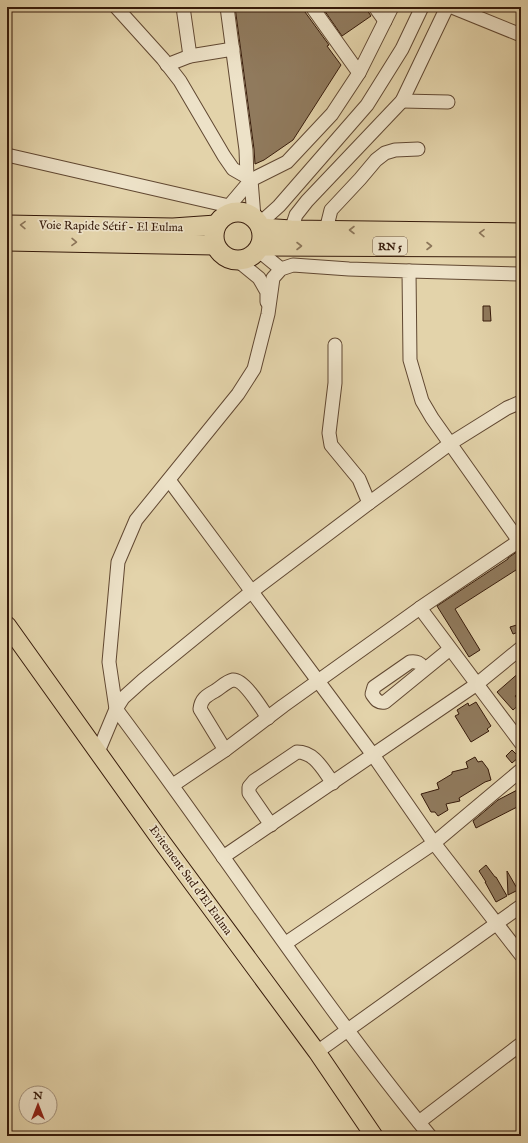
<svg xmlns="http://www.w3.org/2000/svg" width="528" height="1143" font-family="'IM FELL English',serif">
<style>
.building{fill:#907a5d;stroke:#361a0a}
.lines{fill:none;stroke-linecap:round;stroke-linejoin:round}
.minor-casing{stroke:#614832;stroke-width:15}
.major-casing{stroke:#361a0a;stroke-width:19}
.highway-casing{stroke:#361a0a;stroke-width:21}
.minor{stroke:#ede2c8;stroke-width:13}
.major{stroke:#e3d3aa;stroke-width:17}
.highway{stroke:#e3d3aa;stroke-width:19}
.oneway{stroke:#8c765a}
.labels{text-anchor:middle;stroke-width:3.5;stroke-linejoin:round;paint-order:stroke}
.shield{fill:#ede2c8;stroke:#6d5643;stroke-width:1}
.shield-label{font-size:11px;font-weight:bold;fill:#361a0a}
.street-label{font-size:12px;fill:#361a0a;stroke:#ede2c8}
</style>
<rect width="100%" height="100%" fill="#e3d3aa"/>
<filter id="stains"><feTurbulence type="fractalNoise" baseFrequency=".005" numOctaves="4"/><feColorMatrix values="0 0 0 0 .2 0 0 0 0 .09 0 0 0 0 .02 0 0 0 .5 -.17"/></filter>
<radialGradient id="worn" r=".72"><stop offset=".6" stop-color="#630" stop-opacity="0"/><stop offset="1" stop-color="#630" stop-opacity=".3"/></radialGradient>
<g class="building">
<path d="M235,7h69l1,5 24,33 -2,1 14,19 -48,75 -29,20 -9,4 -1,-15z"/>
<path d="M322,7h43l6,9 -29,20z"/>
<path d="M483,306h7l1,15h-8z"/>
<path d="M518,551l3,5v22l-5,-8 -61,39 25,41 -11,7 -32,-51 71,-47v-1z"/>
<path d="M520,624l1,7 -8,3 -3,-7z"/>
<path d="M521,671v20l-6,5 6,7 -8,7 -16,-18z"/>
<path d="M476,702l15,24 -4,3 2,2 -18,11 -16,-26 4,-2 -2,-4 11,-7 1,3z"/>
<path d="M512,750l7,7 -7,6 -6,-7z"/>
<path d="M475,757l3,5 4,-1 6,8 3,11 -6,2 -26,16 1,3 -14,3 2,6 -10,6 -3,-4h-4l-10,-18 18,-5 -2,-6 15,-9v-2l16,-4 -2,-6z"/>
<path d="M521,788v17l-45,23 -3,-7 25,-21z"/>
<path d="M486,865l9,12h1l11,19 -11,6 -11,-20h1l-7,-11z"/>
<path d="M507,871l11,19 -10,5z"/>
</g>
<g class="lines">
<defs>
<g id="minor">
<path d="M116,7l47,52 17,22 44,75 9,13 14,8"/>
<path d="M183,7l7,49"/>
<path d="M227,7l19,143 1,27 4,3"/>
<path d="M312,7l47,66"/>
<path d="M375,7l10,14"/>
<path d="M452,7l69,28"/>
<path d="M167,65l23,-9 43,-7"/>
<path d="M402,101l46,1"/>
<path d="M7,155l222,51"/>
<path d="M251,180l3,37"/>
<path d="M220,219l9,-13 22,-26 36,-18 45,-48 27,-41 33,-66"/>
<path d="M259,224l20,-18 88,-101 35,-56 20,-42"/>
<path d="M291,230l5,-15 11,-14 95,-100 45,-94"/>
<path d="M326,230l5,-20 29,-31 16,-19 9,-7 10,-3 23,-1"/>
<path d="M258,250l23,19"/>
<path d="M237,260l22,18 8,14v10"/>
<path d="M409,271l112,3"/>
<path d="M335,345v38l-6,50 2,12 28,34 10,24"/>
<path d="M169,480l204,275 61,88 87,112"/>
<path d="M420,608l101,135"/>
<path d="M424,668c-4,-5 -7,-7 -14,-6l-36,25 -2,7c4,6 6,9 13,8l65,-53"/>
<path d="M225,750l-25,-41c1,-10 6,-13 15,-18 5,-3 12,-10 18,-11 11,-1 29,29 35,38"/>
<path d="M98,752l18,-43 -7,-47 9,-100 18,-42 102,-126 16,-25 14,-55 5,-36 8,-9 12,-4 56,4 60,2 1,89 12,41 10,17 87,123"/>
<path d="M173,785l52,-35 58,-44 137,-98 99,-67 2,3"/>
<path d="M271,825l-22,-32v-6l5,-6 43,-29c18,0 26,18 36,31"/>
<path d="M223,857l254,-173 44,-36"/>
<path d="M286,943l148,-100 87,-73"/>
<path d="M317,1052l204,-146"/>
<path d="M419,1122l102,-78"/>
<path d="M430,1136c-112,-137 -208,-286 -314,-427l7,-11 20,-18 108,-88 118,-89 82,-60 56,-35 14,-6"/>
</g>
<path id="major" d="M7,625l155,217 155,210 57,84"/>
<g id="highway">
<circle cx="238" cy="236" r="24"/>
<path d="M7,225l166,3 43,-3"/>
<path d="M261,228l30,2 230,3"/>
<path d="M7,241l207,4"/>
<path d="M260,246l261,1"/>
</g>
</defs>
<use href="#minor" class="minor-casing"/>
<use href="#major" class="major-casing"/>
<use href="#highway" class="highway-casing"/>
<use href="#minor" class="minor"/>
<use href="#major" class="major"/>
<use href="#highway" class="highway"/>
</g>
<defs><path id="oneway-chevron" d="M-2-3.5L2.5 0L-2 3.5" fill="none" stroke-width="1.6" stroke-linecap="round" stroke-linejoin="round"/></defs>
<g class="oneway">
<use href="#oneway-chevron" transform="translate(23 225) rotate(-179)"/>
<use href="#oneway-chevron" transform="translate(352 230) rotate(-180)"/>
<use href="#oneway-chevron" transform="translate(482 233) rotate(-179)"/>
<use href="#oneway-chevron" transform="translate(74 242) rotate(1)"/>
<use href="#oneway-chevron" transform="translate(299 246)"/>
<use href="#oneway-chevron" transform="translate(429 246)"/>
</g>
<g class="labels">
<rect class="shield" x="373" y="237" width="34" height="18" rx="3"/>
<g class="shield-label">
<text x="390" y="250">RN 5</text>
</g>
<g class="street-label">
<text transform="translate(111 226) rotate(1)" y="4">Voie Rapide Sétif - El Eulma</text>
<text transform="translate(191 880) rotate(54)" y="4">Evitement Sud d'El Eulma</text>
</g>
</g>
<rect width="528" height="1143" fill="none" stroke="#e3d3aa" stroke-width="24"/>
<rect x="8" y="8" width="512" height="1127" fill="none" stroke="#361a0a" stroke-width="2"/>
<rect x="12" y="12" width="504" height="1119" fill="none" stroke="#361a0a"/>
<g transform="translate(38 1105)"><circle r="19" fill="#ede2c8" stroke="#a4927c"/>
<path d="M0-3L7 15L0 10L-7 15Z" fill="#8f2418"/>
<text y="-6" font-size="11" font-weight="bold" text-anchor="middle" fill="#361a0a">N</text>
</g>
<rect width="100%" height="100%" filter="url(#stains)"/>
<rect width="100%" height="100%" fill="url(#worn)"/>
</svg>
